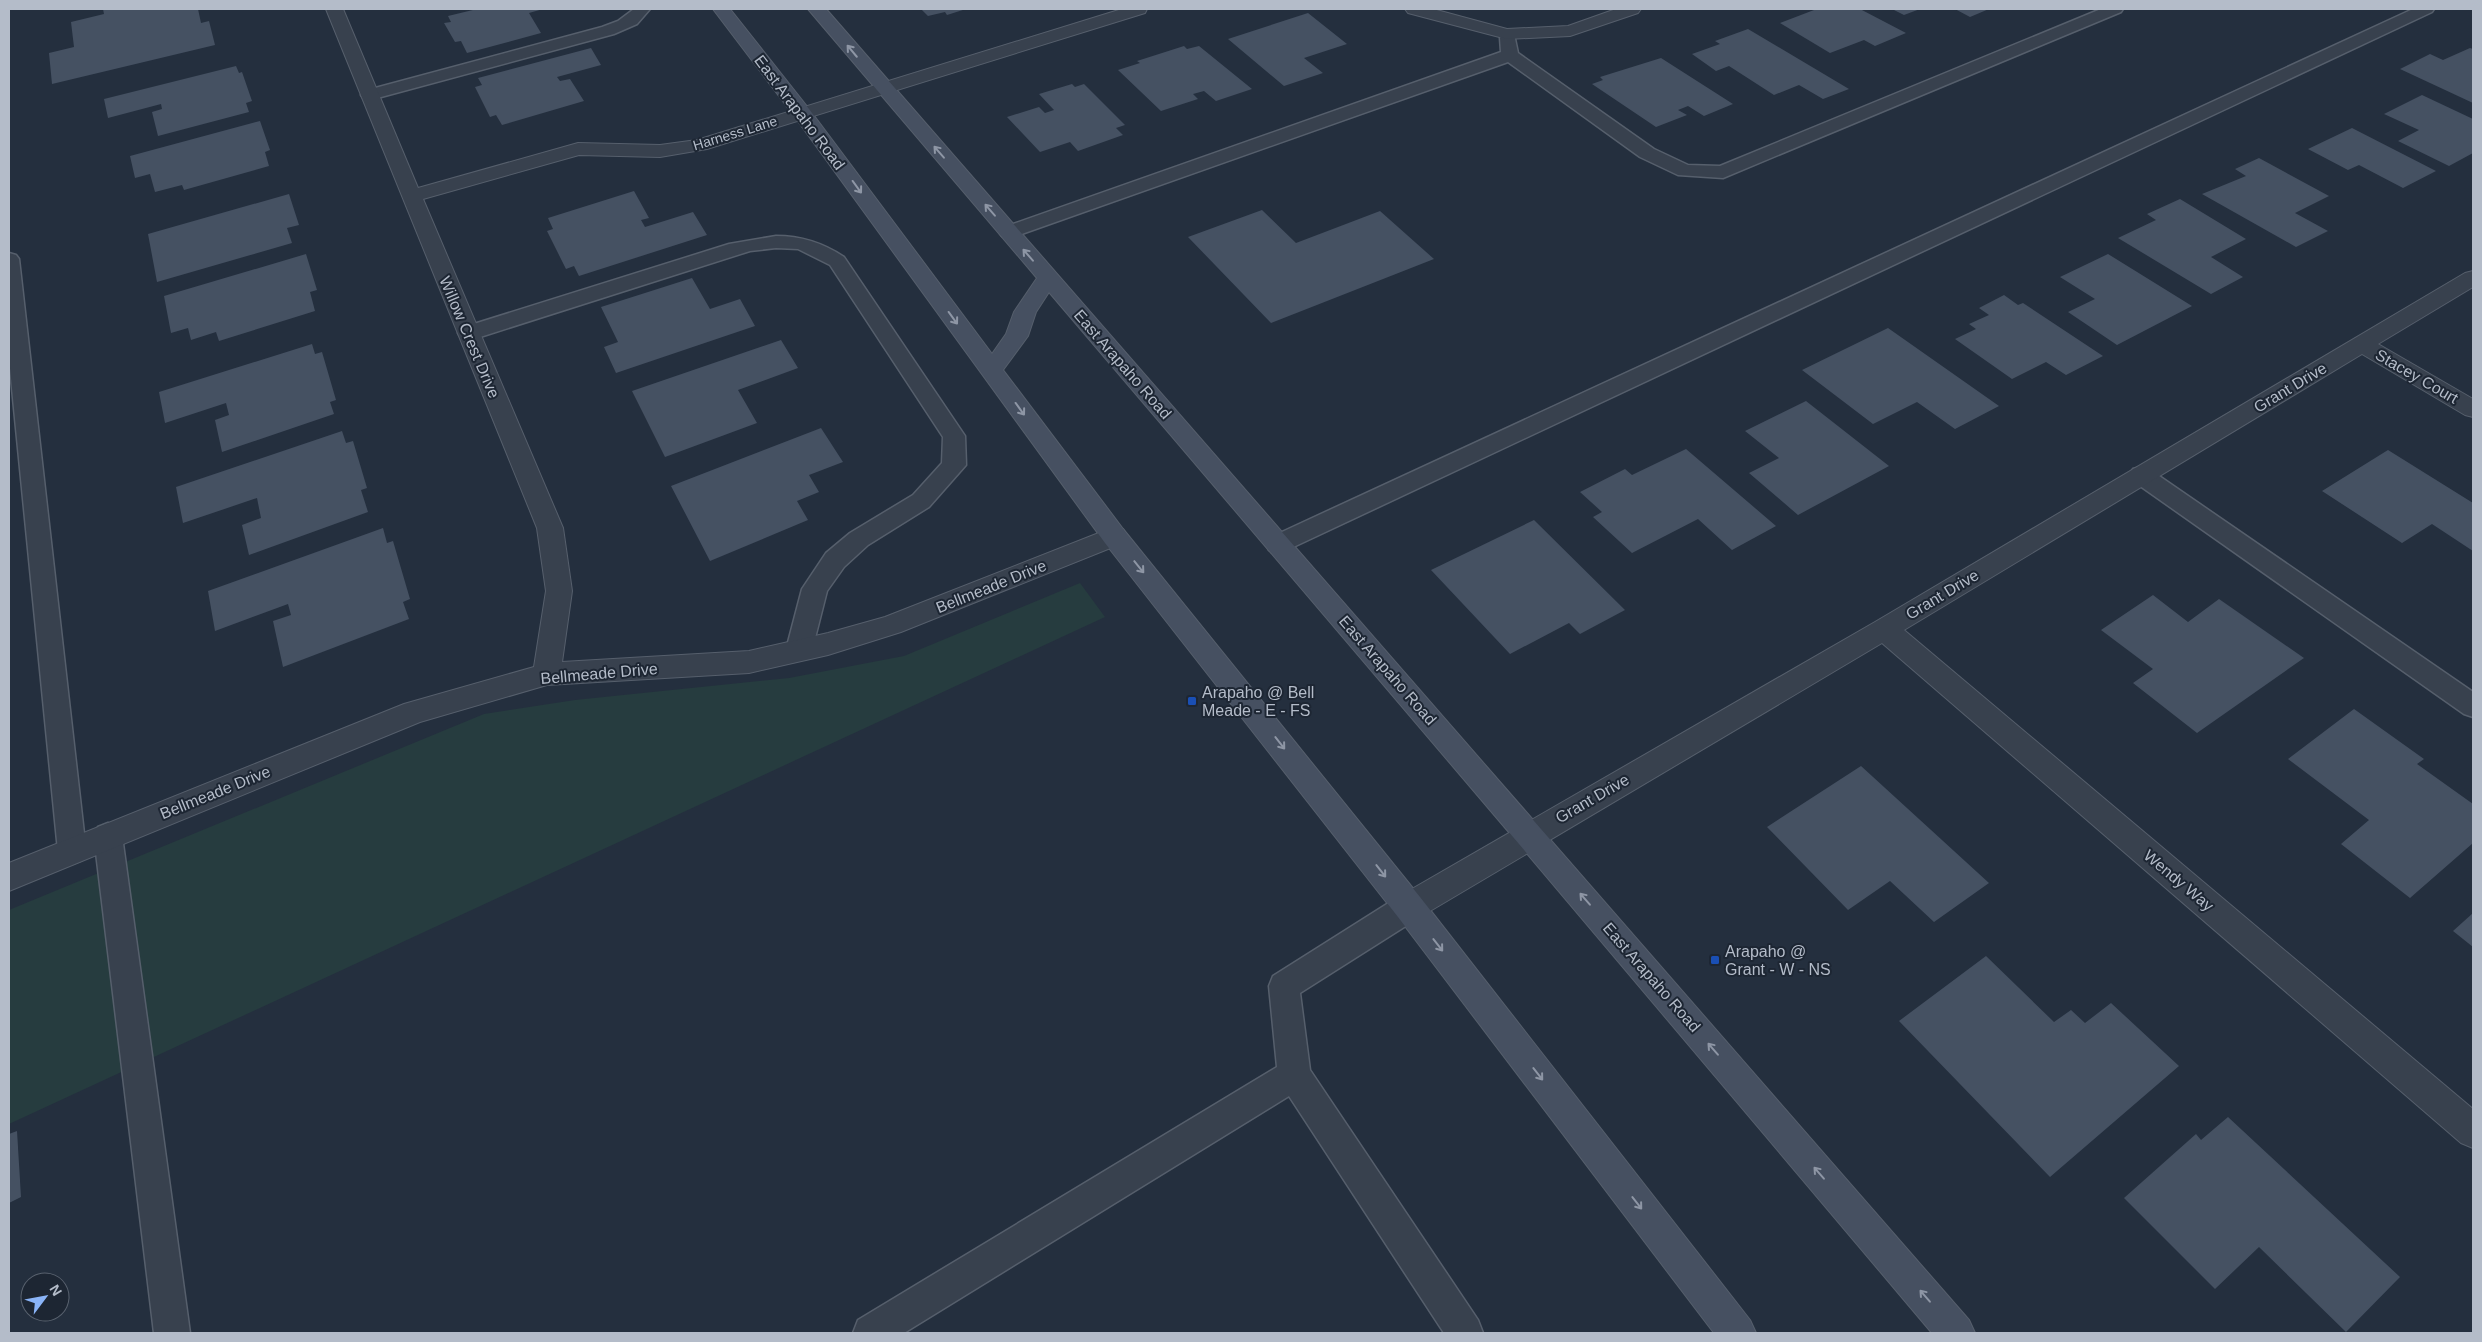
<svg xmlns="http://www.w3.org/2000/svg" width="2482" height="1342" font-family="Arial,sans-serif">
<style>
.green{fill:#263c3f}
.building{fill:#455162}
.lines{fill:none;stroke-linecap:round;stroke-linejoin:round}
.lane-casing{stroke:#565f6c;stroke-width:3}
.street-casing{stroke:#565f6c;stroke-width:2}
.secondary-casing{stroke:#565f6c;stroke-width:2}
.lane{fill:#38414e;fill-rule:evenodd}
.street{fill:#38414e;fill-rule:evenodd}
.secondary{fill:#465061;fill-rule:evenodd}
.oneway{stroke:#8e96a5}
.transit-dot{fill:#1a4fb4;stroke:#1d2633;stroke-width:2}
.labels{text-anchor:middle;stroke-width:4;stroke-linejoin:round;paint-order:stroke}
.far-street-label{font-size:14px;fill:#b4bcc9;stroke:#1d2633}
.street-label{font-size:16px;fill:#b4bcc9;stroke:#1d2633}
.poi-label{font-size:16px;fill:#b4bcc9;stroke:#1d2633;text-anchor:start}
</style>
<rect width="100%" height="100%" fill="#242f3e"/>
<path class="green" d="M1080,583l25,34 -1096,507v-214l475,-196 91,-14 214,-22 115,-22z"/>
<g class="building">
<path d="M103,9h95l3,14 8,-2 6,24 -163,39 -3,-31 25,-6 -3,-25 33,-8z"/>
<path d="M477,9h66l-14,4 12,20 -74,20 -6,-12 -6,1 -11,-19 7,-1 -3,-6z"/>
<path d="M921,9h45l-19,6 -2,-3 -17,4z"/>
<path d="M1812,9h48l46,24 -31,13 -11,-6 -34,13 -50,-30 34,-13z"/>
<path d="M1892,9h28l-16,6z"/>
<path d="M1955,9h34l-19,8z"/>
<path d="M1308,13l39,31 -43,14 19,15 -39,13 -56,-47z"/>
<path d="M1748,29l101,60 -26,10 -24,-14 -25,10 -45,-29 -13,5 -24,-17 28,-10 -5,-3z"/>
<path d="M1184,46l3,3 12,-3 53,43 -36,12 -12,-10 -11,3 5,5 -37,12 -43,-41 22,-7 -3,-2z"/>
<path d="M591,48l10,17 -44,12 3,4 10,-2 14,22 -82,24 -6,-10 -6,2 -15,-30 7,-2 -4,-7z"/>
<path d="M2470,48l3,1v54l-73,-34 30,-15 13,6z"/>
<path d="M1661,58l72,46 -29,12 -16,-10 -10,4 9,5 -31,12 -64,-43 11,-4 -3,-3z"/>
<path d="M236,66l3,7 3,-1 10,29 -6,2 3,9 -91,24 -6,-24 10,-3 -1,-5 -53,14 -4,-19z"/>
<path d="M1072,84l3,3 9,-3 41,41 -9,3 7,7 -45,16 -8,-9 -30,10 -33,-35 32,-10 6,6 9,-3 -15,-16z"/>
<path d="M2422,95l51,24v34l-24,13 -51,-25 21,-11 -35,-16z"/>
<path d="M260,121l10,29 -5,2 4,14 -85,24 -2,-5 -27,7 -5,-18 -15,4 -5,-22z"/>
<path d="M2352,128l84,43 -33,17 -44,-23 -11,5 -40,-21z"/>
<path d="M2259,158l70,38 -34,17 33,18 -32,16 -94,-53 44,-18 -11,-7z"/>
<path d="M634,191l15,27 -8,2 4,7 48,-15 14,23 -128,41 -5,-10 -8,3 -19,-38 6,-2 -5,-11z"/>
<path d="M289,194l10,31 -12,3 5,15 -135,39 -9,-48z"/>
<path d="M2180,199l66,40 -35,18 32,20 -32,17 -93,-56 38,-18 -9,-6z"/>
<path d="M1262,210l34,33 84,-32 54,48 -163,64 -83,-86z"/>
<path d="M306,254l11,36 -7,2 5,19 -96,30 -3,-9 -25,8 -3,-12 -17,5 -7,-37z"/>
<path d="M2108,254l84,52 -75,39 -49,-33 27,-13 -35,-22z"/>
<path d="M692,278l18,31 30,-10 15,27 -139,47 -12,-26 14,-5 -17,-35z"/>
<path d="M2004,295l14,10 5,-2 80,53 -37,19 -20,-13 -34,17 -57,-40 21,-10 -7,-5 20,-9 -10,-7z"/>
<path d="M1888,328l111,78 -44,23 -38,-27 -44,22 -71,-54z"/>
<path d="M781,340l17,28 -60,22 19,33 -92,34 -33,-66z"/>
<path d="M312,344l3,10 7,-2 14,48 -6,2 4,12 -112,38 -7,-32 14,-5 -3,-12 -61,20 -6,-31z"/>
<path d="M1806,401l83,65 -91,49 -49,-42 30,-15 -34,-27z"/>
<path d="M821,428l22,34 -34,13 10,17 -22,9 11,19 -98,41 -39,-75z"/>
<path d="M342,431l4,12 7,-2 14,47 -6,2 7,22 -119,43 -7,-30 19,-7 -4,-20 -74,25 -7,-36z"/>
<path d="M1686,449l90,77 -44,24 -34,-31 -66,34 -39,-36 9,-5 -22,-20 45,-23 7,6z"/>
<path d="M2388,450l85,53v48l-41,-27 -30,19 -80,-52z"/>
<path d="M1534,520l91,90 -45,24 -11,-11 -59,31 -79,-84z"/>
<path d="M383,528l4,15 6,-2 17,58 -7,3 6,17 -126,48 -10,-46 18,-6 -3,-11 -73,27 -7,-40z"/>
<path d="M2153,595l35,27 31,-23 85,59 -107,75 -64,-50 20,-14 -52,-39z"/>
<path d="M2354,709l70,50 -7,5 56,40v39l-63,55 -69,-54 28,-24 -81,-61z"/>
<path d="M1861,766l128,117 -55,39 -44,-41 -42,29 -81,-83z"/>
<path d="M2473,913v34l-20,-16z"/>
<path d="M1986,956l68,66 17,-12 14,13 26,-20 68,63 -129,111 -151,-156z"/>
<path d="M2228,1117l172,160 -54,55 -87,-85 -44,42 -91,-91 72,-64 5,6z"/>
<path d="M17,1131l4,66 -12,6v-69z"/>
</g>
<g class="lines">
<defs>
<g id="lane">
<path d="M634,9h16l-13,15 -23,10 -244,66 -6,-1 -3,-4 3,-4 238,-64 16,-6z"/>
<path d="M2101,9h22l-2,3 -398,166 -45,-3 -38,-18 -132,-95 -492,174h-14l-3,-4 3,-4 499,-176 -1,-14 2,-4h12l4,19 136,96 34,16 32,1z"/>
<path d="M2413,9h21l-2,3 -1145,538 -9,3 -9,-3 -3,-6 3,-6z"/>
<path d="M776,236c26,0 47,7 68,21l121,179 1,29 -37,42 -61,38 -24,22 -17,24 -15,59 -4,7 -9,3 -9,-3 -4,-7 16,-61 24,-36 24,-20 63,-38 29,-32 1,-26 -113,-172 -32,-16 -22,-1 -26,3 -273,87 -8,2 -8,-2 -3,-5 3,-5 268,-84z"/>
<path d="M9,253l7,2 3,4 67,592 -4,9 -10,4 -10,-4 -4,-9 -49,-493z"/>
<path d="M2141,467l8,2 324,223v25l-9,-3 -331,-233 -4,-6 4,-6z"/>
<path d="M108,823l10,4 4,9 68,497h-36l-60,-497 4,-9z"/>
<path d="M1409,894l11,3 4,10 -4,10 -120,76 10,77 168,250 5,13h-39l-155,-237 -385,237h-51l5,-13 419,-253 -8,-81 4,-10 125,-79z"/>
</g>
<g id="street">
<path d="M326,9h17l75,179 160,-45 82,2 37,-5 425,-131h25l-2,4 -438,136 -47,8 -81,-2 -156,44 140,329 9,63 -10,71 187,-11 79,-18 57,-16 229,-90 9,2 4,7 -4,7 -222,89 -73,23 -79,18 -202,12 -127,37 -411,169v-28l395,-159 130,-37 12,-76 -9,-63z"/>
<path d="M1405,9h28l74,20 61,-3 48,-17h25l-3,4 -68,23 -63,3 -99,-26z"/>
<path d="M2473,271v16l-95,57 95,55v18l-8,-2 -103,-61 -458,276 569,479v39l-12,-5 -579,-500 -462,274 -11,4 -11,-4 -5,-10 5,-10 477,-275 590,-349z"/>
</g>
<path id="secondary" d="M713,9h17l79,100 183,245 14,-20 8,-22 23,-34 -229,-269h18l1143,1311 6,13h-43l-413,-489 -470,-552 -13,20 -8,24 -25,34 120,159 297,368 330,423 6,13h-42l-316,-416 -293,-374 -310,-426z"/>
</defs>
<use href="#lane" class="lane-casing"/>
<use href="#street" class="street-casing"/>
<use href="#secondary" class="secondary-casing"/>
<use href="#lane" class="lane"/>
<use href="#street" class="street"/>
<use href="#secondary" class="secondary"/>
</g>
<defs><path id="oneway-shaft" d="M-6 0H5M1.5-3L5.5 0L1.5 3" fill="none" stroke-width="1.6" stroke-linecap="round" stroke-linejoin="round" transform="scale(1.25)"/></defs>
<g class="oneway">
<use href="#oneway-shaft" transform="translate(852 51) rotate(-130)"/>
<use href="#oneway-shaft" transform="translate(939 152) rotate(-131)"/>
<use href="#oneway-shaft" transform="translate(857 187) rotate(54)"/>
<use href="#oneway-shaft" transform="translate(990 210) rotate(-131)"/>
<use href="#oneway-shaft" transform="translate(1028 255) rotate(-131)"/>
<use href="#oneway-shaft" transform="translate(953 318) rotate(54)"/>
<use href="#oneway-shaft" transform="translate(1020 409) rotate(54)"/>
<use href="#oneway-shaft" transform="translate(1139 567) rotate(51)"/>
<use href="#oneway-shaft" transform="translate(1280 743) rotate(52)"/>
<use href="#oneway-shaft" transform="translate(1381 871) rotate(52)"/>
<use href="#oneway-shaft" transform="translate(1585 899) rotate(-131)"/>
<use href="#oneway-shaft" transform="translate(1438 945) rotate(52)"/>
<use href="#oneway-shaft" transform="translate(1713 1049) rotate(-131)"/>
<use href="#oneway-shaft" transform="translate(1538 1074) rotate(52)"/>
<use href="#oneway-shaft" transform="translate(1819 1173) rotate(-131)"/>
<use href="#oneway-shaft" transform="translate(1637 1203) rotate(52)"/>
<use href="#oneway-shaft" transform="translate(1925 1296) rotate(-131)"/>
</g>
<g class="transit-dot">
<rect x="1187" y="696" width="10" height="10" rx="2.5"/>
<rect x="1710" y="955" width="10" height="10" rx="2.5"/>
</g>
<g class="labels">
<g class="far-street-label">
<text transform="translate(735 133) rotate(-17)" y="5">Harness Lane</text>
</g>
<g class="street-label">
<text transform="translate(800 112) rotate(53)" y="6">East Arapaho Road</text>
<text transform="translate(470 337) rotate(67)" y="6">Willow Crest Drive</text>
<text transform="translate(1123 364) rotate(49)" y="6">East Arapaho Road</text>
<text transform="translate(2417 376) rotate(30)" y="6">Stacey Court</text>
<text transform="translate(2290 387) rotate(-31)" y="6">Grant Drive</text>
<text transform="translate(991 586) rotate(-22)" y="6">Bellmeade Drive</text>
<text transform="translate(1942 594) rotate(-31)" y="6">Grant Drive</text>
<text transform="translate(1388 670) rotate(49)" y="6">East Arapaho Road</text>
<text transform="translate(599 673) rotate(-5)" y="6">Bellmeade Drive</text>
<text transform="translate(215 792) rotate(-22)" y="6">Bellmeade Drive</text>
<text transform="translate(1592 798) rotate(-30)" y="6">Grant Drive</text>
<text transform="translate(2179 880) rotate(40)" y="6">Wendy Way</text>
<text transform="translate(1652 977) rotate(49)" y="6">East Arapaho Road</text>
</g>
<g class="poi-label">
<text x="1202" y="698">Arapaho @ Bell<tspan x="1202" dy="18">Meade - E - FS</tspan></text>
<text x="1725" y="957">Arapaho @<tspan x="1725" dy="18">Grant - W - NS</tspan></text>
</g>
</g>
<rect width="2482" height="1342" fill="none" stroke="#b4bcc9" stroke-width="20"/>
<g transform="translate(45 1297) rotate(58)"><circle r="24" fill="#1d2633" stroke="#59626f"/>
<path d="M0-4L9 19L0 12L-9 19Z" fill="#8ab4f8"/>
<text y="-8" font-size="14" font-weight="bold" text-anchor="middle" fill="#b4bcc9">N</text>
</g>
</svg>
